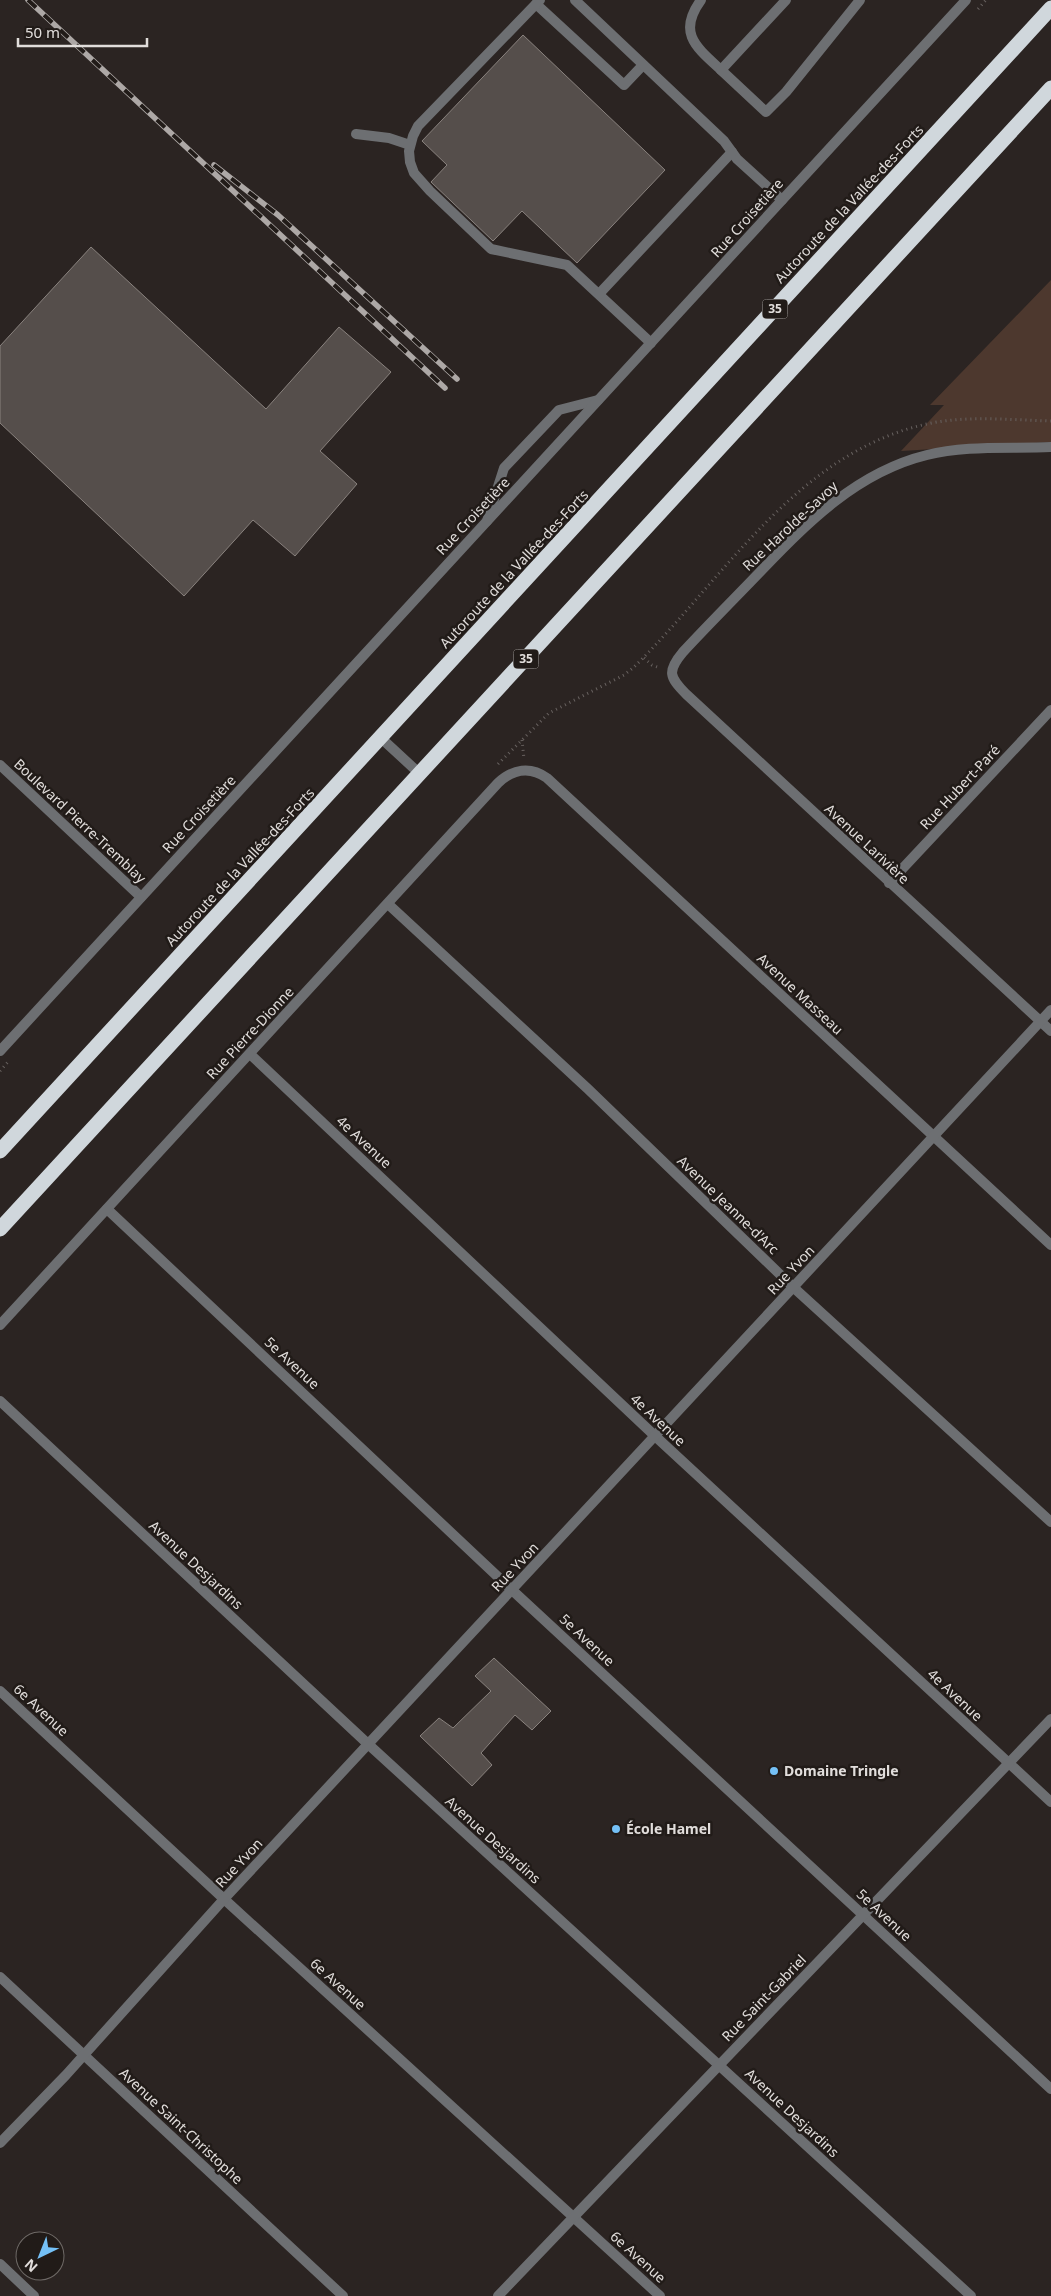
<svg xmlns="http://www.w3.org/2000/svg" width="1051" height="2296" font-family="'Noto Sans',sans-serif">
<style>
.green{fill:#4d382e}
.building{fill:#554e4b;stroke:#89827e}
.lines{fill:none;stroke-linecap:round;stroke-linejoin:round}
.path{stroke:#686260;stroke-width:3;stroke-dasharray:1 4;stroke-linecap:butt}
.lane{stroke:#6d6f72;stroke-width:10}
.street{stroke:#6d6f72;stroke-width:10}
.highway{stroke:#d0d7dc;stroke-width:15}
.rail-casing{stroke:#ada8a6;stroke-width:5.5}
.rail{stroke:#211b18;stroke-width:4;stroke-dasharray:11;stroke-linecap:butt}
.poi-dot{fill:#74c0f6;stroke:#211b18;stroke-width:2}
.labels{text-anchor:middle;stroke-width:5;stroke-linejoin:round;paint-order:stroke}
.shield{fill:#211b18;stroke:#a7a3a0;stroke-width:1}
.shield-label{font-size:12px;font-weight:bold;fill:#e1dddb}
.street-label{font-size:14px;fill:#e1dddb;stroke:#211b18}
.poi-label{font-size:14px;font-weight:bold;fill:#e1dddb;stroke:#211b18;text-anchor:start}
</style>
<rect width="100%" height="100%" fill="#2b2422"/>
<path class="green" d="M1051,280v162l-150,9 43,-46h-14z"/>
<g class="building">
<path d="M523,35l142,135 -88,93 -55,-52 -29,30 -62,-59 16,-17 -25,-24z"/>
<path d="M91,247l175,162 73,-82 52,45 -71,79 37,33 -62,72 -42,-36 -69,76 -184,-173v-77z"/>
<path d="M494,1658l57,53 -19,19 -17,-15 -34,38 11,12 -20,21 -52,-50 19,-18 14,10 38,-37 -16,-15z"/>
</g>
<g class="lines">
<g class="path">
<path d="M978,9l8,-9"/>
<path d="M644,658l8,7 8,3"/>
<path d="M522,740l2,19"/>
<path d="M498,764l51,-51 75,-38 9,-7c92,-90 167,-222 304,-246 37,-6 76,-2 114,-1"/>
<path d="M0,1071l8,-9"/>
</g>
<g class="lane">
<path d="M540,0l-4,4 88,81 19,-20"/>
<path d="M575,0l149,141 13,18 45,41"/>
<path d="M701,0c-24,33 -5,47 20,70"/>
<path d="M786,0l-65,70 45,42 20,-20 74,-92"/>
<path d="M536,4l-118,122 -5,10 -4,15 1,11 4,11 16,18 61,58 76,16 84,78"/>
<path d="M356,134l33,4 21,7"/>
<path d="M599,294l133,-142"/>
<path d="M487,521l17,-53 55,-58 39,-10"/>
<path d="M381,738l39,36"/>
</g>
<g class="street">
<path d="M1051,447c-41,2 -85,-2 -124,8 -70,17 -120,68 -168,118 -25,26 -51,52 -76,79 -16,19 -14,25 3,42l365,337"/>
<path d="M0,765l141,132"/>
<path d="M889,883l162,-173"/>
<path d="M388,904l200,185 205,198 258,235"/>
<path d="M0,1051l966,-1051"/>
<path d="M250,1054l405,382 396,366"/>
<path d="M107,1209l405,381 539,499"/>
<path d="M0,1325l498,-542c15,-14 32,-17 49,-5l504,467"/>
<path d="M0,1401l368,343 603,552"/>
<path d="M0,1691l224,208 436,397"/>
<path d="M0,1977l343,319"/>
<path d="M0,2143l66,-68 158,-176 827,-889"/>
<path d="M0,2264l34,32"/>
<path d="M498,2296l553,-577"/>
</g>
<g class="highway">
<path d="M0,1151l1051,-1143"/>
<path d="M0,1229l1051,-1141"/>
</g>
<defs>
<g id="rail">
<path d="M28,0l417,388"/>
<path d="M214,165l64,50 179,164"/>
</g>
</defs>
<use href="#rail" class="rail-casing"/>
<use href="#rail" class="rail"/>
</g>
<g class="poi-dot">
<circle cx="774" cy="1771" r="5"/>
<circle cx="616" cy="1829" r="5"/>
</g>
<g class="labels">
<g class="shield">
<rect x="762.5" y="299.5" width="25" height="19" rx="4"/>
<rect x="513.5" y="649.5" width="25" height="19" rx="4"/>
</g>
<g class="shield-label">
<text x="775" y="313">35</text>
<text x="526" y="663">35</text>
</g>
<g class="street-label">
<text transform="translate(849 204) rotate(-47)" y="5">Autoroute de la Vallée-des-Forts</text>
<text transform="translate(747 218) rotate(-48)" y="5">Rue Croisetière</text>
<text transform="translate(473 516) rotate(-47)" y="5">Rue Croisetière</text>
<text transform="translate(790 526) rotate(-43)" y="5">Rue Harolde-Savoy</text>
<text transform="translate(514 569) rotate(-47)" y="5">Autoroute de la Vallée-des-Forts</text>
<text transform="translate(960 787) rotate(-47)" y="5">Rue Hubert-Paré</text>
<text transform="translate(199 814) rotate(-47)" y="5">Rue Croisetière</text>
<text transform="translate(80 821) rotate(43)" y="5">Boulevard Pierre-Tremblay</text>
<text transform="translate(867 844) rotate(43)" y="5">Avenue Larivière</text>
<text transform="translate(240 867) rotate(-47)" y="5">Autoroute de la Vallée-des-Forts</text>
<text transform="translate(800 994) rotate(43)" y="5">Avenue Masseau</text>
<text transform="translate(250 1033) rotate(-47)" y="5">Rue Pierre-Dionne</text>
<text transform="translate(364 1142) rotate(43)" y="5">4e Avenue</text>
<text transform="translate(728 1205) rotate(44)" y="5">Avenue Jeanne-d'Arc</text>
<text transform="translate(791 1270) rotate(-47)" y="5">Rue Yvon</text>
<text transform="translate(292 1363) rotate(43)" y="5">5e Avenue</text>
<text transform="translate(658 1420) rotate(43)" y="5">4e Avenue</text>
<text transform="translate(196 1565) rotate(43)" y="5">Avenue Desjardins</text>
<text transform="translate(515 1567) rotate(-47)" y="5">Rue Yvon</text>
<text transform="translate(587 1640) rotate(43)" y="5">5e Avenue</text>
<text transform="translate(955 1695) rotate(43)" y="5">4e Avenue</text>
<text transform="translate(41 1710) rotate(43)" y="5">6e Avenue</text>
<text transform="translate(493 1840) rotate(42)" y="5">Avenue Desjardins</text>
<text transform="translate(239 1863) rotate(-47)" y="5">Rue Yvon</text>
<text transform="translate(884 1915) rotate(43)" y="5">5e Avenue</text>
<text transform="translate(338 1984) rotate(42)" y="5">6e Avenue</text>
<text transform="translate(764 1998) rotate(-46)" y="5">Rue Saint-Gabriel</text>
<text transform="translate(792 2113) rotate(43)" y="5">Avenue Desjardins</text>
<text transform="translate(181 2126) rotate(43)" y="5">Avenue Saint-Christophe</text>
<text transform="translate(638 2257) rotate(42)" y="5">6e Avenue</text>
</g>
<g class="poi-label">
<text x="784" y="1776">Domaine Tringle</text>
<text x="626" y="1834">École Hamel</text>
</g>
</g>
<g transform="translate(40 2256) rotate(223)"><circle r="24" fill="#211b18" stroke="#6e6966"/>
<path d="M0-4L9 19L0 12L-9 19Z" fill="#74c0f6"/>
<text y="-8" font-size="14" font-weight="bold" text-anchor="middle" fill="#e1dddb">N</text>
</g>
<path d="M18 38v8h129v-8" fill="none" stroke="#e1dddb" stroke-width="2.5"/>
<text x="25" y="38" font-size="15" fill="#e1dddb" stroke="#211b18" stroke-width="4" paint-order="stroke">50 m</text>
</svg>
